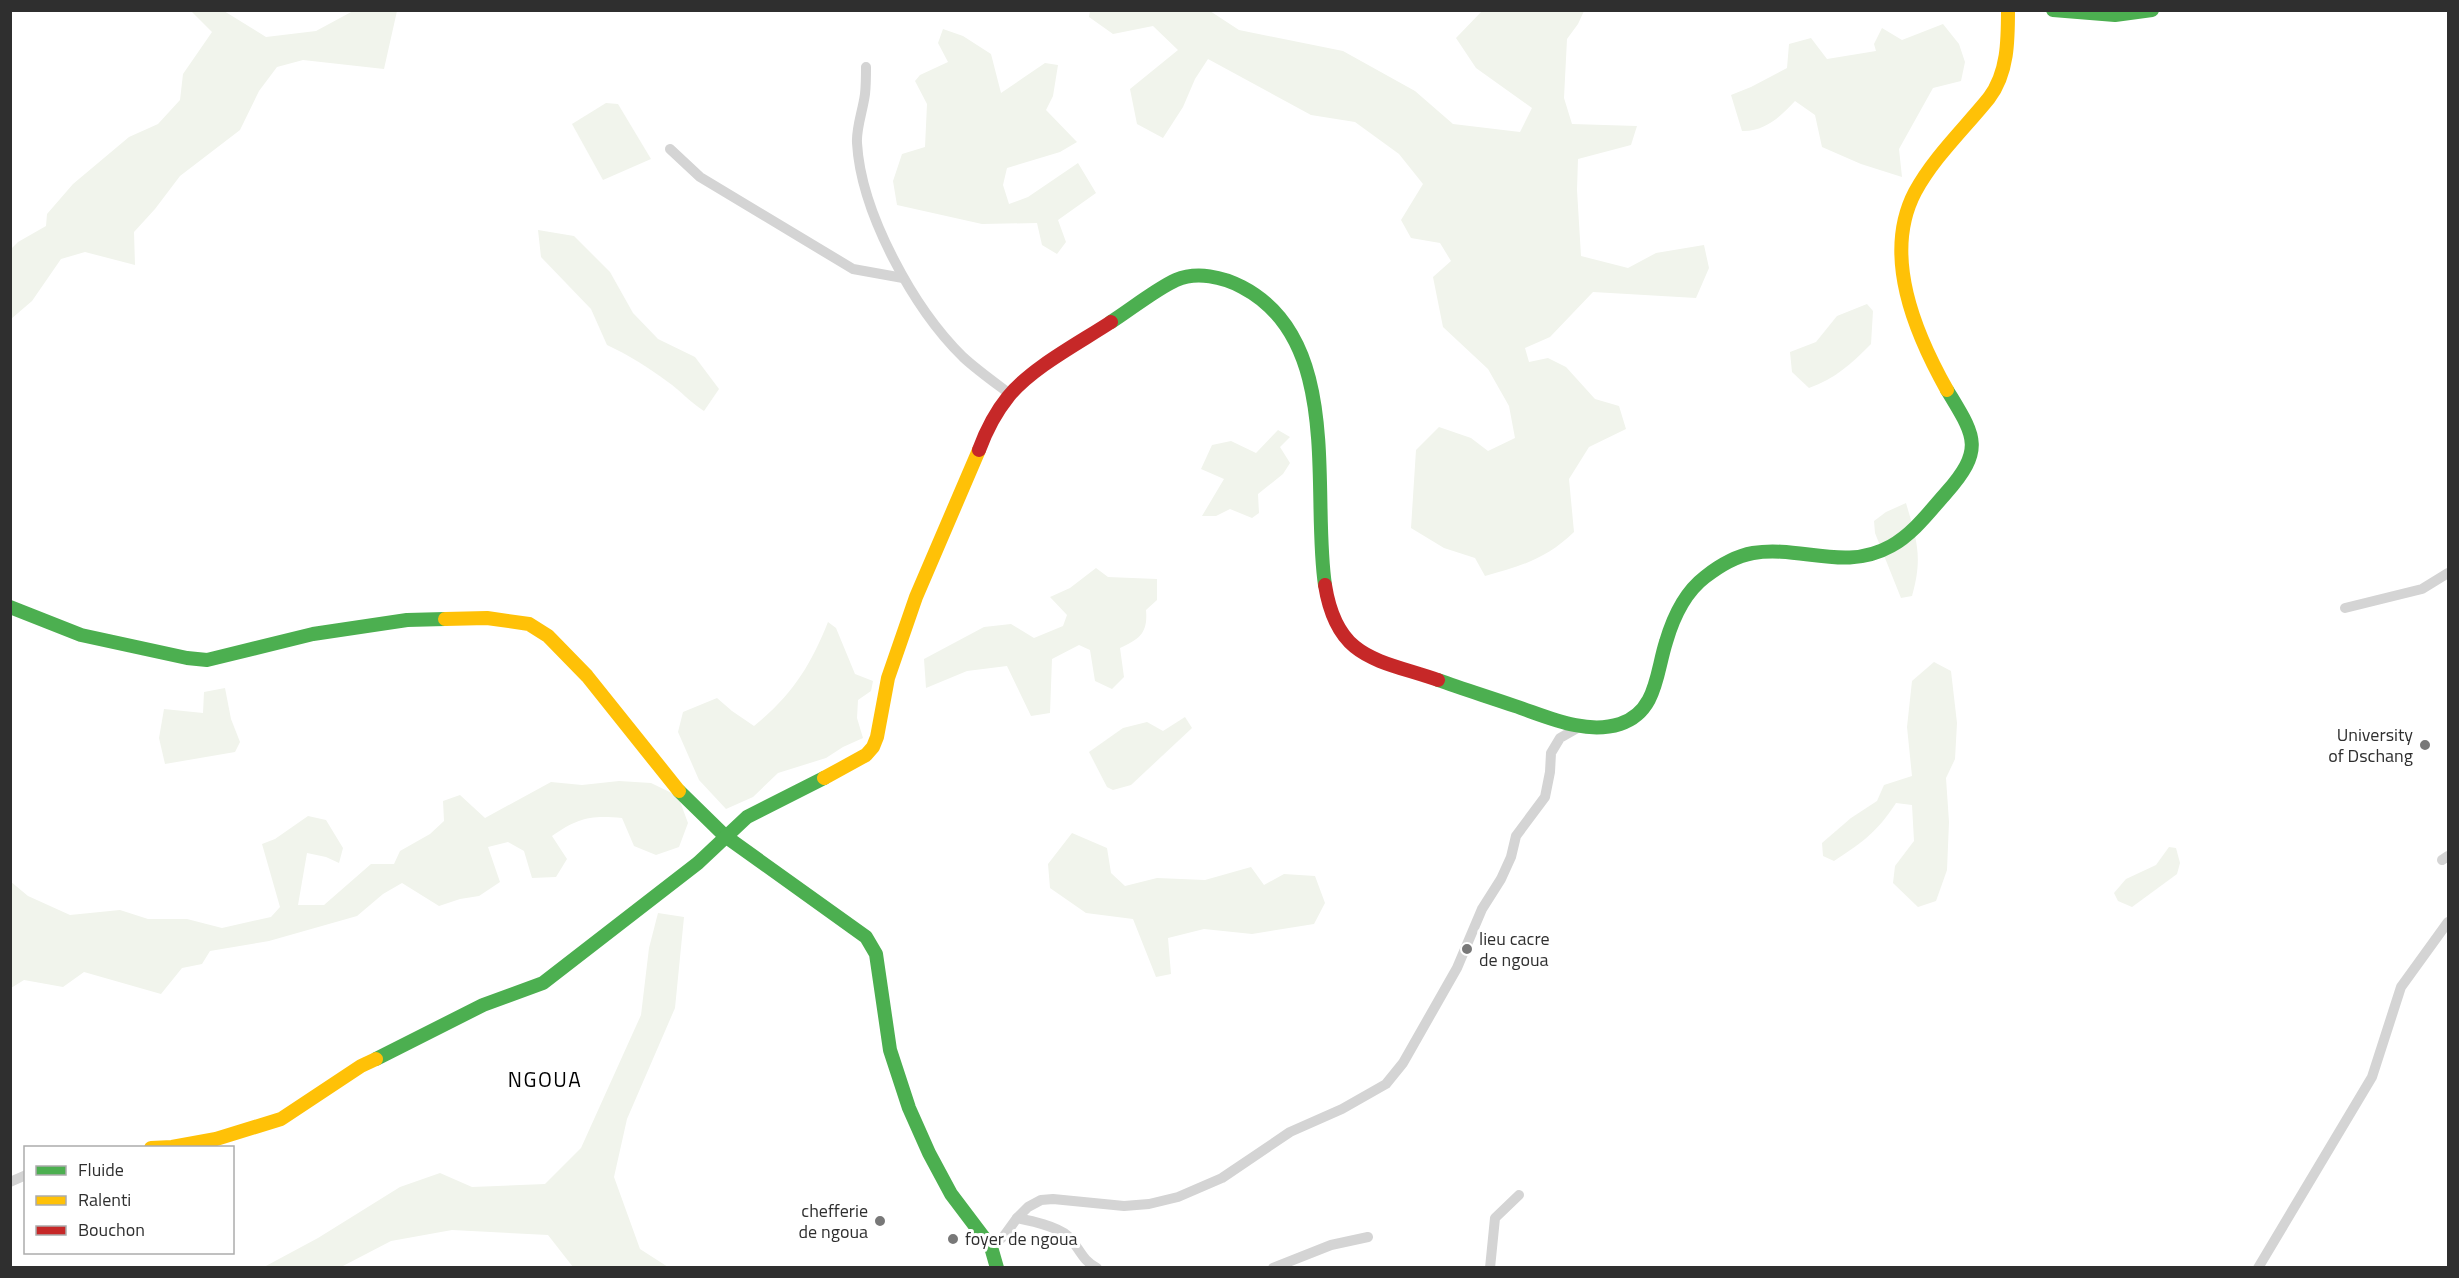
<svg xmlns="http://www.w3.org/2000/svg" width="2459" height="1278" font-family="'Titillium Web',sans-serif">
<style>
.green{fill:#f1f4ec}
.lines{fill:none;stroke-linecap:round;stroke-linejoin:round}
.street{stroke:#d4d4d4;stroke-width:10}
.fast{stroke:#4caf50;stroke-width:14}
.slow{stroke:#ffc107;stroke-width:14}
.jam{stroke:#c62828;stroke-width:14}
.poi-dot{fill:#787878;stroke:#fff;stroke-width:2}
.labels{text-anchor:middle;stroke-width:6;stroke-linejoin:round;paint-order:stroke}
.poi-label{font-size:18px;fill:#2f2f2f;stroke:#fff;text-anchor:end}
.quarter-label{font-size:21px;letter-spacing:1.5px;fill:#000;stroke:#fff}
</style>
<rect width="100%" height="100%" fill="#fff"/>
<g class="green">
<path d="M191,11h33l42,26 50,-6 37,-20h44l-13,58 -81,-9 -26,7 -18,24 -19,39 -60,46 -25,33 -21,23 1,33 -50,-13 -24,7 -29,42 -21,18v-70l7,-7 28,-16 1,-12 26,-30 56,-47 29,-13 22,-24 3,-26 29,-42z"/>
<path d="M1090,11h120l29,19 104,21 72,40 38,33 67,8 12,-24 -56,-40 -20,-30 26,-27h102l-6,13 -11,15 -3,59 8,26 65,2 -6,19 -53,14 -1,31 4,66 47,12 28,-15 48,-8 5,23 -13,30 -103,-6 -43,45 -25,11 4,14 19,-4 18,9 29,32 24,7 7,23 -37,18 -20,32 5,53c-28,27 -53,34 -89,44l-10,-18 -31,-10 -33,-20 5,-78 23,-23 32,11 17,13 27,-13 -6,-32 -21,-37 -45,-42 -10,-50 18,-16 -11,-18 -29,-5 -10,-18 22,-36 -24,-30 -44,-32 -44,-7 -103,-56 -13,20 -12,28 -20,31 -26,-14 -7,-35 48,-39 -25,-24 -40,8 -24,-17z"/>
<path d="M1943,24l16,20 6,18 -4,19 -28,7 -34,61 3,28 -41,-13 -39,-17 -7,-32 -20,-14c-14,15 -30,31 -53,30l-11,-36 20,-8 36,-19 2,-24 22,-6 16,21 49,-8 -2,-7 8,-16 20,12z"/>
<path d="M943,29l20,7 28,18 10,39 44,-30 13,2 -5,31 -7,14 31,32 -17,10 -53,16 -4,17 6,19 19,-7 50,-34 18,30 -38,27 8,22 -9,12 -15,-9 -5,-22 -55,1 -85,-19 -4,-24 9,-27 23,-7 2,-43 -12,-23 5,-6 28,-13 -10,-19z"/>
<path d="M606,103l12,1 33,55 -48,21 -31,-56z"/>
<path d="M538,230l36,6 36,36 23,41 25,26 37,18 24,32 -15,22c-13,-8 -23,-20 -36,-29 -19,-14 -39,-27 -61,-37l-16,-36 -50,-52z"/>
<path d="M1867,304l6,7 -2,33c-19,19 -36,35 -62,44l-17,-16 -2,-20 26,-10 21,-26z"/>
<path d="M1278,430l12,7 -10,10 10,16 -7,11 -25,20 1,19 -7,5 -22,-9 -14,7h-14l22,-37 -23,-10 11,-24 19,-4 25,12z"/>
<path d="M1906,503c11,38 17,54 6,93l-11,2 -26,-65 -1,-12 12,-9z"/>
<path d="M1096,568l12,9 49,2v21l-11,10c2,23 -6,29 -26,38l4,29 -12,12 -17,-8 -5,-31 -11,-5 -27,14 -2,54 -19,3 -24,-50 -40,5 -41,17 -2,-29 60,-32 27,-3 23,14 29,-12 4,-11 -17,-18 20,-9z"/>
<path d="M828,622l8,6 19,46 18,7 -2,10 -13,9 -1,18 6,20 -20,9 -17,11 -48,15 -25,24 -27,12 -27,-29 -21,-48 5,-20 34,-14 15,13 22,15c38,-31 56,-59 74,-104z"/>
<path d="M1934,662l17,9 6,52 -2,36 -9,19 3,44 -2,48 -11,31 -18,6 -25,-24 2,-17 19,-25 -2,-36 -16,-2c-19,29 -33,39 -62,58l-11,-5 -1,-13 29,-25 26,-17 7,-16 28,-9 -5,-49 5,-46z"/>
<path d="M225,688l6,31 9,23 -5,10 -70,12 -6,-26 5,-29 39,4 1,-21z"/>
<path d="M1185,717l7,11 -61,57 -18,5 -6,-3 -18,-35 34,-24 24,-6 16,9z"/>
<path d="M619,781l32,2 27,13 10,27 -9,24 -23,8 -22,-9 -12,-28c-32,-3 -44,0 -70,18l15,23 -11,18 -24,1 -8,-27 -16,-9 -20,5 12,35 -21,14 -19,3 -21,7 -37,-23 -19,11 -26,22 -88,25 -59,10 -8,13 -20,4 -21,26 -77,-22 -21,15 -39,-7 -13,8 -1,-107 18,15 42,19 50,-5 28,9h39l35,9 49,-11 9,-10 -18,-63 13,-5 33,-23 18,4 17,28 -4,15 -13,-6 -19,-4 -9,52h26l47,-41h23l6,-13 30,-17 14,-13 -1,-20 17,-6 25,23 66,-36 31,3z"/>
<path d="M1072,833l35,15 4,25 14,13 32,-8 48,2 46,-13 13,18 20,-11 31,2 10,27 -11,21 -62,10 -48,-5 -36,9 3,36 -15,3 -23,-58 -47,-6 -36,-25 -2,-24z"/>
<path d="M2169,847l7,1 4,15 -3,11 -45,33 -14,-6 -4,-8 12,-14 30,-14z"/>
<path d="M658,913l26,4 -9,91 -48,111 -13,58 26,72 28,18h-95l-25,-32 -96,-5 -61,11 -50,26h-77l54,-29 82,-51 40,-14 32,14 73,-3 36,-36 60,-133 8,-67z"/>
</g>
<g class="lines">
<g class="street">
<path d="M866,67c0,9 0,18 -1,27 -2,16 -9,34 -8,49 4,70 57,166 106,214 14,13 31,25 47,37"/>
<path d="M670,149l30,28 153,92 50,9"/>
<path d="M2345,608l77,-19 26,-16"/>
<path d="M2442,860l6,-4"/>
<path d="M10,1182l16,-7"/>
<path d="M1017,1218l11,-11 13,-7 12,-1 71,7 25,-2 29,-7 44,-19 68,-46 52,-23 44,-25 17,-21 54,-95 25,-59 19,-30 10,-22 5,-21 29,-39 5,-25 1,-19 9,-15 21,-12"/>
<path d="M991,1247l13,-11 13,-18c15,3 39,8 51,18 11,11 14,25 29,32"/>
<path d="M1273,1268l58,-23 37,-8"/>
<path d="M1490,1268l5,-50 24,-23"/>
<path d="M2258,1268l114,-191 29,-90 47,-65"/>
</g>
<g class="fast">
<path d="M2053,10l62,5 37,-5"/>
<path d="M1111,322c19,-12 45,-33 65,-42 21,-9 47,-3 66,7 102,53 69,205 83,298"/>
<path d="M10,607l71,28 106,23 20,2 106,-26 94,-14 38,-1"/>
<path d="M1438,680c25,9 51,17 77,26 33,11 70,29 105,18 37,-12 36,-51 46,-82 7,-24 18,-49 39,-65 14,-11 31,-21 48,-24 47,-8 92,19 138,-7 22,-12 39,-35 55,-53 40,-45 28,-58 1,-103"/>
<path d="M679,791l46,45 141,101 10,17 14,96 19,58 20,45 22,41 40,53 6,21"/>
<path d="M376,1059l107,-54 60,-22 155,-120 49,-46 77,-39"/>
</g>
<g class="slow">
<path d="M1947,390c-32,-57 -65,-135 -32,-198 19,-35 49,-63 74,-94 19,-25 19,-58 19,-88"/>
<path d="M445,619l42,-1 42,6 19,12 39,40 92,115"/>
<path d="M824,778l42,-23 7,-8 4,-10 11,-59 28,-81 63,-147"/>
<path d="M151,1148l21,-1 44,-8 65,-20 80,-53 15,-7"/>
</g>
<g class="jam">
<path d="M979,450c7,-19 16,-37 29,-53 23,-29 71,-54 103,-75"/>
<path d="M1325,585c12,75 52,74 113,95"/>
</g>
</g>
<g class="poi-dot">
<circle cx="2425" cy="745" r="6"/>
<circle cx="1467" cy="949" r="6"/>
<circle cx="880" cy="1221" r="6"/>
<circle cx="953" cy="1239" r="6"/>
</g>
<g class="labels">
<g class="poi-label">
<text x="2413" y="741">University<tspan x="2413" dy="21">of Dschang</tspan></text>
<text x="1479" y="945" text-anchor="start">lieu cacre<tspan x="1479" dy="21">de ngoua</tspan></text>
<text x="868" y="1217">chefferie<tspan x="868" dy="21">de ngoua</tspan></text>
<text x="965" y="1245" text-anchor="start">foyer de ngoua</text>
</g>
<g class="quarter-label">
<text x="545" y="1087">NGOUA</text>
</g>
</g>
<rect width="2459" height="1278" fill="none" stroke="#2f2f2f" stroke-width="24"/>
<rect x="24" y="1146" width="210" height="108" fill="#ffffff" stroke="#acacac" stroke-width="1.5"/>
<rect x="36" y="1166" width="30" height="9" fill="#4caf50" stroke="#acacac" stroke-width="1.5"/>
<text x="78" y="1176" font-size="18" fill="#2f2f2f">Fluide</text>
<rect x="36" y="1196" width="30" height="9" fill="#ffc107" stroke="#acacac" stroke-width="1.5"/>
<text x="78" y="1206" font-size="18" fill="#2f2f2f">Ralenti</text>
<rect x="36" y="1226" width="30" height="9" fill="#c62828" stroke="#acacac" stroke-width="1.5"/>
<text x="78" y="1236" font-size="18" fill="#2f2f2f">Bouchon</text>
</svg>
